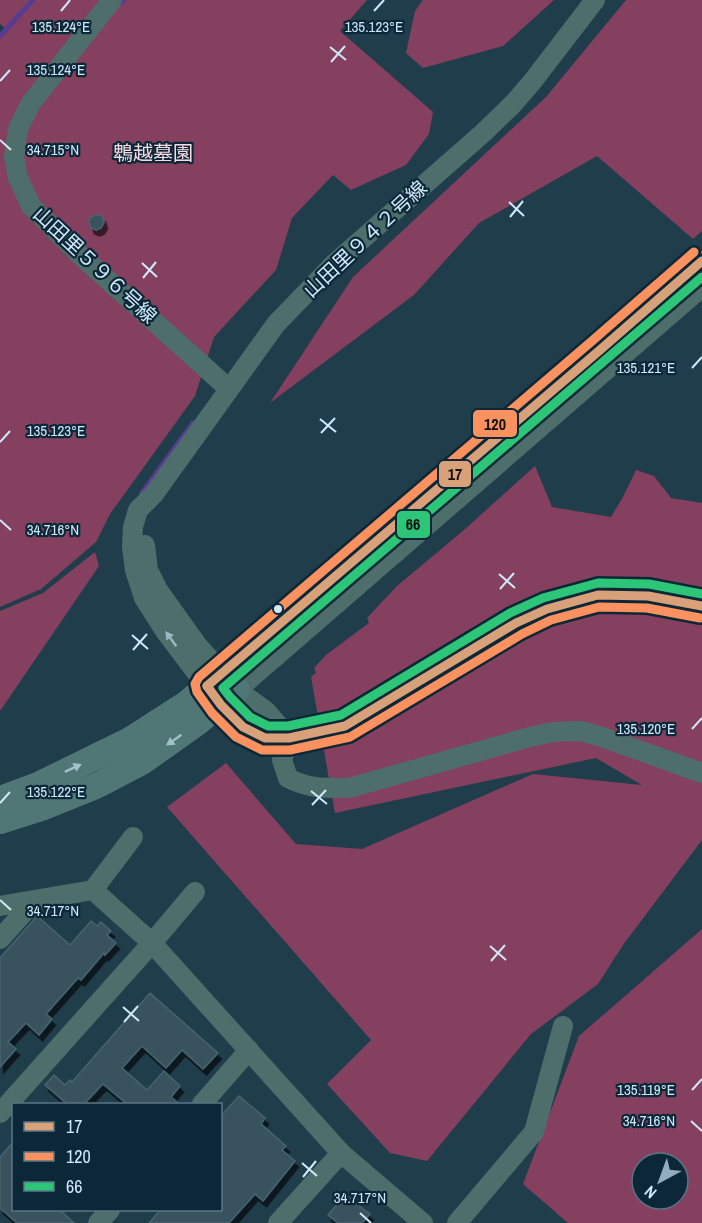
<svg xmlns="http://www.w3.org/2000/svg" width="702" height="1223" font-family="'Archivo Narrow','Noto Sans JP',sans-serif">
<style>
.green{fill:#853f5f;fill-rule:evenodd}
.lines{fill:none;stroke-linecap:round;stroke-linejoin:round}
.stream{stroke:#583c91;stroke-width:5}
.building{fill:#38535d;stroke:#46646f;stroke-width:1.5;filter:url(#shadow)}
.minor{stroke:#4e6e6b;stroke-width:20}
.major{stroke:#507775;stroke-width:26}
.bus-1-casing{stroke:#0c2838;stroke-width:14}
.bus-2-casing{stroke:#0c2838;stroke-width:14}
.bus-3-casing{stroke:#0c2838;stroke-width:14}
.bus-1{stroke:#d9a179;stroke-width:9}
.bus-2{stroke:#fa915f;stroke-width:9}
.bus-3{stroke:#2dc577;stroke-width:9}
.oneway{fill:#9cb8c1}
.oneway2{fill:#a3c1cb}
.ticks{fill:none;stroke:#d0e9fa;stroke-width:2}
.bus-dot{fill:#d0e9fa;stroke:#0c2838;stroke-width:2}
.labels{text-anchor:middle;stroke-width:4.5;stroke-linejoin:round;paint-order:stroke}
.park-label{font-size:20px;fill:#f8dae3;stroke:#0c2838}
.street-label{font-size:20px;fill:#d0e9fa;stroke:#0c2838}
.ticks-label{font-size:15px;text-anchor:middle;fill:#d0e9fa;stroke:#0c2838;stroke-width:4.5;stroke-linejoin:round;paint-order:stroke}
.line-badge{stroke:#0c2838;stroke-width:2}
.pale-badge-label{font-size:16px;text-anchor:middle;font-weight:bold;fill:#111}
</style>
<defs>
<filter id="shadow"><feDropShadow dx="3.5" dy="6" stdDeviation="0" flood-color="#0009"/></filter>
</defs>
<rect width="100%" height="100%" fill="#203d4c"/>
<g class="green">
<path d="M0,0h367l-27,31 93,81 -4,22 -23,31 -55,25 -18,-15 -41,43 -16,52 -62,67 -19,59 -85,118 -14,28 -55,47 -41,18v-571l6,-7 -6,-5z"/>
<path d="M423,0h131l-51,46 -80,22 -17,-15 9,-42z"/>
<path d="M626,0h76v231l-9,8 -96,-83 -118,67 -65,72 -144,108 83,-126 193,-180z"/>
<path d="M535,466l17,41 59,10 12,-20 13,-27 18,6 17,22 31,5v337l-79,105 -25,39 -67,50 -104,127 -37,-8 -63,-69 44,-44 -204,-233 59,-44 70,81 66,5 171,-75 109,11 -46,-27 -261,55 -24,-136 5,-4 -2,-5 12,-13 43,-32 -2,-5 30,-32 67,-56z"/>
<path d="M95,552l4,14 -99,145v-100l43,-18z"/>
<path d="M702,929v294h-134l-45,-39 56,-148zM642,1163h36v36h-36z"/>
</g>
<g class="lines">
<g class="stream">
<path d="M121,3l3,-3"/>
<path d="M0,36l33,-36"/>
<path d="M142,493l51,-70"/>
</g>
</g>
<g class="building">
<path d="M96,215l6,1 2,7 -3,5 -5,2 -5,-2 -2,-6 2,-5z"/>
<path d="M37,916l33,29 21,-24 6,5 4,-4 10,9 -4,4 9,8 -11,12 -1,-2 -23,27 -3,-2 -32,36 6,5 -13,16 -13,-12 -18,19 8,7 -16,18v-109z"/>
<path d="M150,993l68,60 -15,16 -21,-19 -16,18 -24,-22 -20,22 25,22 17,-19 16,15 -9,11 8,7h-52l-24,-20 -19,20h-17l-22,-19 9,-10 11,10 5,-5 2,2z"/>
<path d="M239,1096l26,22 -4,6 25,22 -4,4 13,11 -32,40 -8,-7 -26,29h-80l12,-14h59v-92z"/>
<path d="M14,1141v68h45l15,14h-57l-17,-15v-51z"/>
<path d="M345,1195l25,19 -8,9h-24l-10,-8z"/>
</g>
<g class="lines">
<g class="minor">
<path d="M112,0l-81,103 -13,26 -4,28 4,21 13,28 48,48 150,135"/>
<path d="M595,0l-63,82 -19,22 -30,29 -148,130 -59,61 -122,170 -16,16 -5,17 -1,20 3,23 9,28 21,33 56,74 13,14 9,8 22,11h24l56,-12 171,-103 31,-14 51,-14 50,1 54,10"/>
<path d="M145,545l3,25 10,20 40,56 39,44 29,21 23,27"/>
<path d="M222,673l378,-323 102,-89"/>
<path d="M237,690l465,-403"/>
<path d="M289,738l-7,22 6,18c21,11 37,10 61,10l181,-51 23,-5 27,-1 19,5 103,37"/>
<path d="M93,890l40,-53"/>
<path d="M0,906l93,-16 59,53 189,210 82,70"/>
<path d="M0,939l34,-38"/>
<path d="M202,1104l47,-54"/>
<path d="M0,1113l152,-170 43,-51"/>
<path d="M98,1223l12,-13"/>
<path d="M278,1223l63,-70"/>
<path d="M457,1223l77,-91 29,-106"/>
</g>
<g class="major">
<path d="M0,799l38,-14 92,-45 56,-36 36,-31"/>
<path d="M0,821l44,-14 52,-21 46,-24 55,-39 40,-33"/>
</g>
<defs>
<g id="bus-1">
<path d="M207,686l393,-336 102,-89"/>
<path d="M207,686l14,19 22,22 22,11h24l56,-12 171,-103 31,-14 51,-14 50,1 54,10"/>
</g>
<path id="bus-2" d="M694,252l-102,89 -393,336 -4,7 2,8 15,21 24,24 26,13h28l60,-13 172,-103 29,-14 48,-13 48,1 53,10"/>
<path id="bus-3" d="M702,277l-479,411 7,9 20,20 18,9h20l53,-11 169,-102 33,-15 55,-15 51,1 53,10"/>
</defs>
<use href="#bus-1" class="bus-1-casing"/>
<use href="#bus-2" class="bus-2-casing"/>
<use href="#bus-3" class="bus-3-casing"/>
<use href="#bus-1" class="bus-1"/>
<use href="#bus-2" class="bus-2"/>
<use href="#bus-3" class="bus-3"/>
</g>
<defs><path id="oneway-solid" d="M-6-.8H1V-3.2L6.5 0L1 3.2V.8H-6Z" transform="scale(1.5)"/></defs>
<use class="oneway" href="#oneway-solid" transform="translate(171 639) rotate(-126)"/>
<g class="oneway2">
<use href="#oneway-solid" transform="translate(174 740) rotate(145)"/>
<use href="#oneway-solid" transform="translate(73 768) rotate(-25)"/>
</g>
<path class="ticks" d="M61,11l9,-11M374,11l10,-11M330,47l16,13M331,62l14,-16M0,81l10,-11M0,140l11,10M509,202l15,14M510,217l13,-16M142,263l15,14M143,278l13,-16M692,368l10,-11M320,419l16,13M321,433l14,-15M0,442l10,-11M0,520l11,10M499,574l16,14M500,589l14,-16M132,635l16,14M133,650l14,-16M692,729l10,-11M311,791l16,13M0,803l10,-11M312,805l14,-15M0,900l11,10M490,946l16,14M491,961l14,-16M123,1007l16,14M124,1022l14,-16M692,1090l10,-11M691,1121l11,10M302,1163l15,13M303,1177l13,-16M360,1213l11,10"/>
<circle class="bus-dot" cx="278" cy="609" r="5"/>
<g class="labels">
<g class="park-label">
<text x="153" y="160">鵯越墓園</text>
</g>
<g class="street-label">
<text transform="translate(365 239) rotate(-43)" y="7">山田里９４２号線</text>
<text transform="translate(95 265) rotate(43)" y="7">山田里５９６号線</text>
</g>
</g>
<g class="ticks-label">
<text x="61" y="32">135.124°E</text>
<text x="374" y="32">135.123°E</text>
<text x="56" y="75">135.124°E</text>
<text x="53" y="155">34.715°N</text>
<text x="646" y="373">135.121°E</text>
<text x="56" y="436">135.123°E</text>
<text x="53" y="535">34.716°N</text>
<text x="646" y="734">135.120°E</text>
<text x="56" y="797">135.122°E</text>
<text x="53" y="916">34.717°N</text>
<text x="646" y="1095">135.119°E</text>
<text x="649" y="1126">34.716°N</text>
<text x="360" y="1203">34.717°N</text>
</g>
<g class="line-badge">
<rect x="472" y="409" width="46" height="29" rx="6" fill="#fa915f"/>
<rect x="438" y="460" width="34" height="28" rx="6" fill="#d9a179"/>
<rect x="396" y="510" width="35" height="29" rx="6" fill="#2dc577"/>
</g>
<g class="pale-badge-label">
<text x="495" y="430">120</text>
<text x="455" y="480">17</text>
<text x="413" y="530">66</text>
</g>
<rect x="12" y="1103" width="210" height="108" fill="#0c2838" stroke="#5a7586" stroke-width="1.5"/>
<rect x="24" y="1122" width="30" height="9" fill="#d9a179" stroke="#5a7586" stroke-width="1.5"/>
<text x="66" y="1133" font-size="18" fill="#d0e9fa">17</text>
<rect x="24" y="1152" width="30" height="9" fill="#fa915f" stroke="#5a7586" stroke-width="1.5"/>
<text x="66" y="1163" font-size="18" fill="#d0e9fa">120</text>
<rect x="24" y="1182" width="30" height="9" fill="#2dc577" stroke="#5a7586" stroke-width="1.5"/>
<text x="66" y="1193" font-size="18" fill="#d0e9fa">66</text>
<g transform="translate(660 1181) rotate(221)"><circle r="28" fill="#0c2838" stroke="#5a7586" stroke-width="1.5"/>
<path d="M0-4.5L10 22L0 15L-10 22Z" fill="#92adbd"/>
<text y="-9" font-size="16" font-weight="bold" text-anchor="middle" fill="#d0e9fa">N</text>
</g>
</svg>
